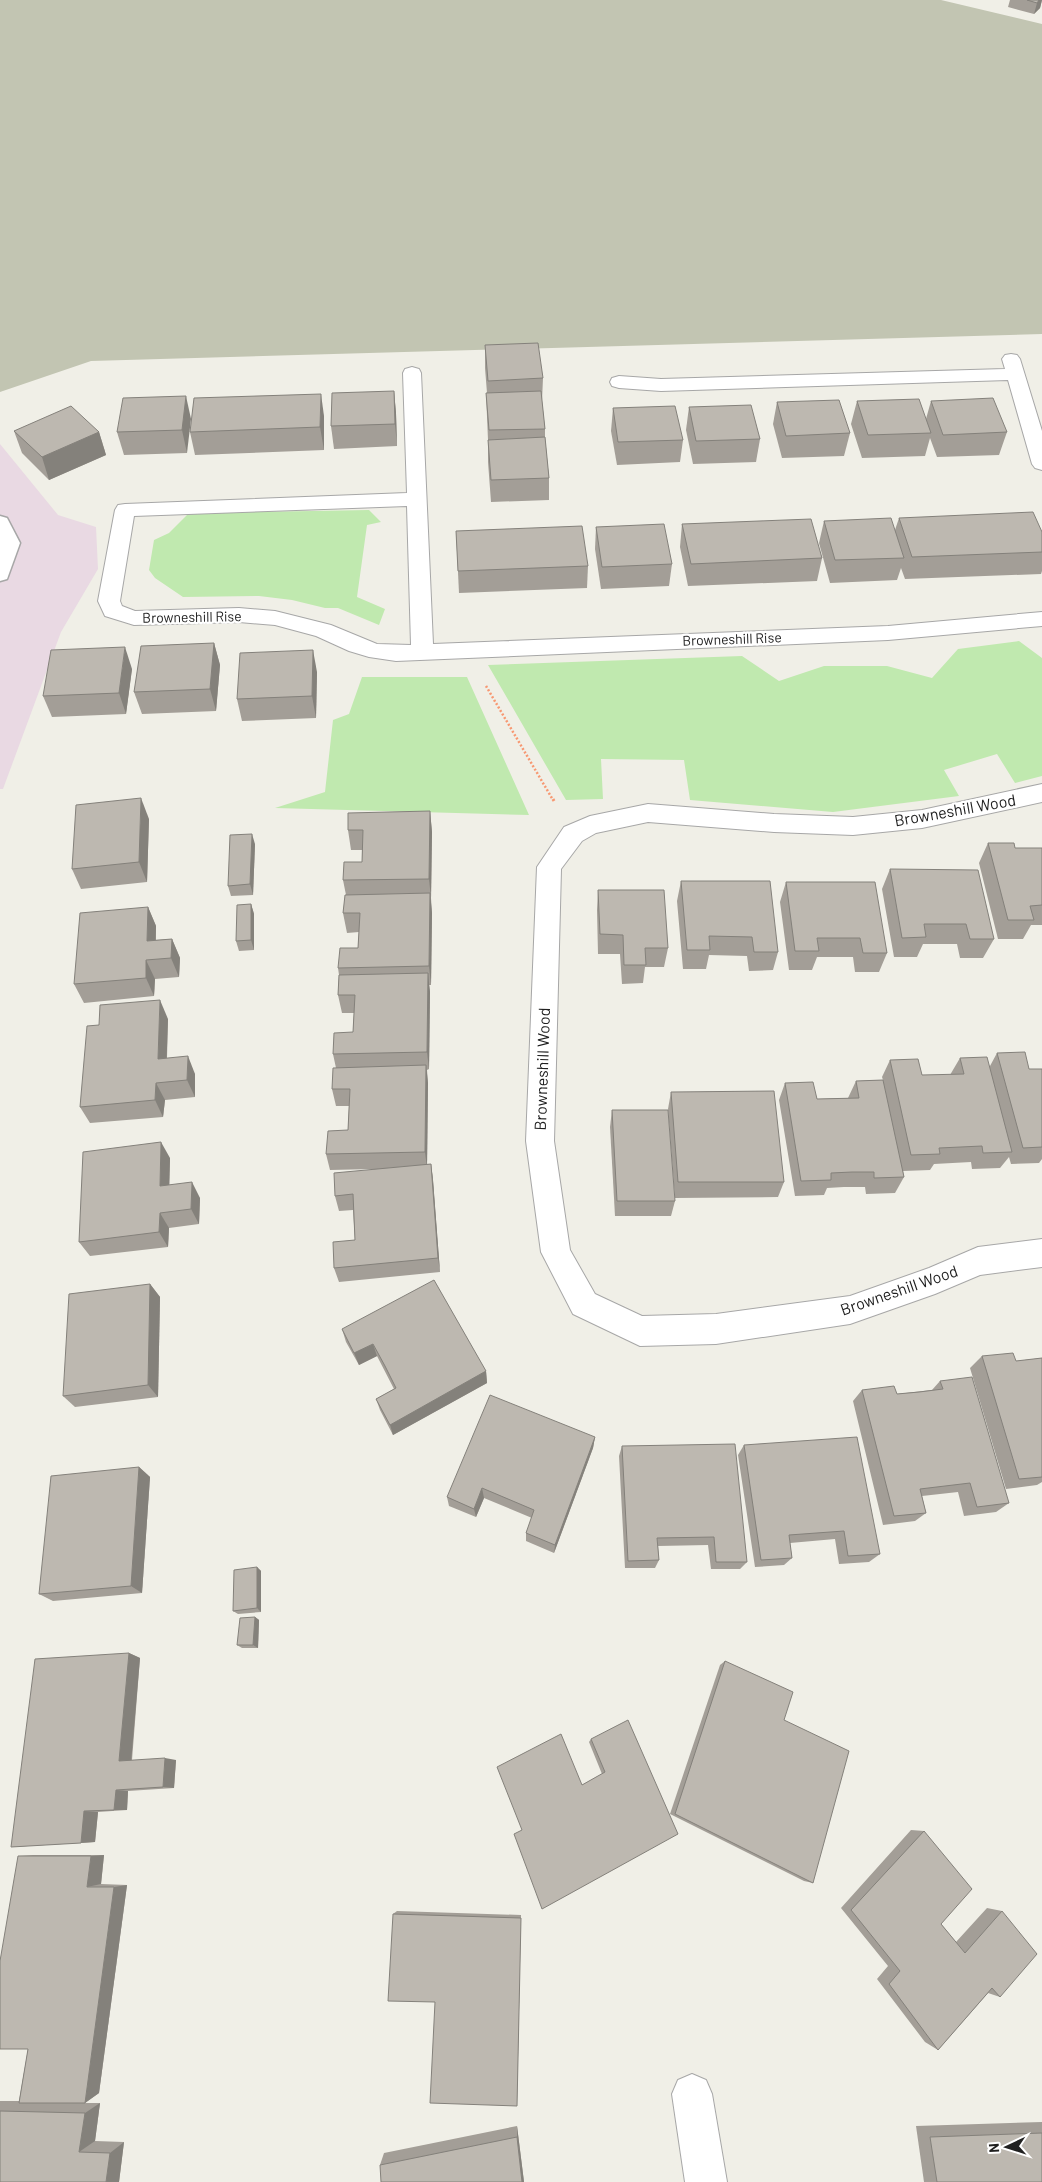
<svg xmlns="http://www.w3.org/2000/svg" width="1042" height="2182" font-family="Barlow,sans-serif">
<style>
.industrial{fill:#e9d9e3}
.construction{fill:#c2c5b2}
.grass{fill:#c0e9af}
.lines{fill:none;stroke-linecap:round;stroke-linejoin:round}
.service-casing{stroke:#a7a7a7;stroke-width:3}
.minor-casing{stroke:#a7a7a7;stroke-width:2}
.path-far1{stroke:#f79872;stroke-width:2.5;stroke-dasharray:2 2;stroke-linecap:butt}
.path{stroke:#f79872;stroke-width:3;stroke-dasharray:2.5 2.5;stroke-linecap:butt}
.service{fill:#fff;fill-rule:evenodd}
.minor{fill:#fff;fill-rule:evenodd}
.wall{fill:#a39e97}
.shaded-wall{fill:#84817b}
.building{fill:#bdb8b0;stroke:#84817b}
.labels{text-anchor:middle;stroke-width:4.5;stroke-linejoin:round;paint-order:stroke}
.far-street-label{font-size:14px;fill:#202020;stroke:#fff}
.street-label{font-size:16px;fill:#202020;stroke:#fff}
</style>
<rect width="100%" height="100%" fill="#f0efe7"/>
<path class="industrial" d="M0,444l58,71 38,12 2,42 -37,63 -58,157h-3z"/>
<path class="construction" d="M0,0h941l101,24v310l-951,27 -91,31z"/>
<g class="grass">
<path d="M369,510l12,12 -14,3 -10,72 28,12 -6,16 -41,-17h-13l-33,-8 -33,-4 -76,1 -28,-19 -6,-8 5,-30 15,-7 20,-20z"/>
<path d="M1019,641l23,17v118l-27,7 -18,-29 -53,16 15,26 -126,16 -143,-12 -6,-40 -83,-1 2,40 -37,1 -78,-135 254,-9 37,25 45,-15h63l45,12 26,-29z"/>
<path d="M362,677h105l62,138 -254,-7 50,-16 8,-72 16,-6z"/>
</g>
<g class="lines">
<defs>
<path id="service" d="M0,516l7,2 13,25 -13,36 -7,2z"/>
<g id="minor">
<path d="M1011,354l6,1 3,4 22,72v39l-7,-2 -3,-4 -24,-84 -347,11 -42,-3 -7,-2 -2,-4 2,-4 7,-2 42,3 344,-10 -3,-10 3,-4z"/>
<path d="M412,367l7,2 2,4 12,271 455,-18 154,-14v14l-154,14 -492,21 -27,-4 -20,-6 -33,-15 -41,-11 -36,-3 -105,3 -29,-9 -7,-15 17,-91 3,-5 7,-1 282,-11 -4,-120 2,-4zM407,506l4,139 -34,-1 -46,-19 -56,-14 -36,-3 -104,3 -13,-5 -2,-5 14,-85z"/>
<path d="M1042,784v18l-120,26 -69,7 -79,-3 -126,-10 -52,11 -14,8 -21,28 -7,272 16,109 25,44 47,22 74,-2 134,-18 79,-28 49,-21 64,-8v28l-62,8 -45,19 -85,30 -134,20 -76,2 -67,-32 -32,-62 -15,-111 11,-274 27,-40 26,-11 58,-12 126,10 79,3 69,-7z"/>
<path d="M692,2074l14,6 6,14 15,88h-42l-13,-88 6,-14z"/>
</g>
</defs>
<use href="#service" class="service-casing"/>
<use href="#minor" class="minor-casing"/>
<path class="path-far1" d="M486,686l67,114"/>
<path class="path" d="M553,799l1,2"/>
<use href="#service" class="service"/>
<use href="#minor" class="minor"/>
</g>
<g class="wall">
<path d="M1010,0h32l-2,8 -6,6 -26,-7z"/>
<path d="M485,345l58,33 -1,23 3,28v8l4,41v22l-58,2 -3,-40v-22l-2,-47h1l-2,-25z"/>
<path d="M394,391l2,22 1,33 -63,3 -3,-23z"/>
<path d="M186,396l1,57 -63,2 -7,-23z"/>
<path d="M857,401l69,18 5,-18 76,31 -8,23 -62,2 -7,-19 -5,18 -63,2 -11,-34z"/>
<path d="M777,402l73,31 -6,23 -62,2 -9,-34z"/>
<path d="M689,407l71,32 -4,23 -63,2 -7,-34z"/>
<path d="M613,408l70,32 -3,22 -63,3 -6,-34z"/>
<path d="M324,416v34l-129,5 -5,-23z"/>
<path d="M14,431l85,1 7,23 -57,25 -27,-27z"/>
<path d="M899,518l143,14v39l-1,3 -136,5 -4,-11 -4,12 -67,3 -11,-40 5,-22 71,9z"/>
<path d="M682,524l140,34 -5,23 -129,5 -8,-39z"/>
<path d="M596,527l76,37 -3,22 -68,3 -6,-40z"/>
<path d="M456,531l132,35 -1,22 -128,5z"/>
<path d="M214,643l6,22 -4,46 -74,3 -8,-22z"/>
<path d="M132,669l-6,45 -74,3 -9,-21z"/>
<path d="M317,672l-1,46 -74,3 -5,-22z"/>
<path d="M430,811l2,21 -1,66 1,15 -1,72h-2l1,7 -1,77 -2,1 1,13 -1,81h4l2,16 7,92 -101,10 -5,-14 21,-28 -2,-30 -14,1 -4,-15 39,-27 -44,1 -4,-16 22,-24 1,-24h-13l-4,-17 4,-21 -3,-14 20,-22 1,-19h-12l-4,-18 1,-20 -1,-7 20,-20 1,-16 -12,1 -4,-20 3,-18 -3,-15 19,-18v-12h-11l-3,-20z"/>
<path d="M149,819l-2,63 -66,7 -9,-20z"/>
<path d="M988,843l27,5h27v77h-11l-8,14h-25l-19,-76z"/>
<path d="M255,844l-2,51 -22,1 -3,-10z"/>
<path d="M890,869l104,70 -11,19h-23l-3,-14h-34l-6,13h-23l-12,-68z"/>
<path d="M681,881l97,71 -5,18 -24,1 -2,-15 -38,-1 -3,14h-23l-6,-68z"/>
<path d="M786,882l101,71 -8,19h-24l-2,-15h-36l-5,13h-23l-9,-68z"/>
<path d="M598,890l70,58 -4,19h-19l-2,16 -21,1 -2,-30h-22l-1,-44z"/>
<path d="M251,904l3,10v36l-15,1 -3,-10z"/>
<path d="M148,907l8,19v14l16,-1 8,19 -1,19 -24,2 -1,17 -70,7 -10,-19z"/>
<path d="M168,1019l-1,39 28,16v23l-30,3 -2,17 -73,6 -10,-16 19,-82z"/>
<path d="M997,1053l32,16h13v90l-3,4 -28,1 -2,-7 -9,11 -28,1 -1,-7 -37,2 -4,6 -27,1 1,6 -9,16 -29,1 -1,-7h-21l-17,1 -3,7 -29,1 -16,-96 6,-17 32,16 31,-1 8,-17 27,-1 -1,-3 8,-17 32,15h28l10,-17 30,8z"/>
<path d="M671,1092l113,90 -6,15 -103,1 -7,-89z"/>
<path d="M612,1110l63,91 -4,15h-56l-5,-89z"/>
<path d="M170,1158l-1,27 31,13 -1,26 -30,4 -1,19 -78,9 -11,-14z"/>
<path d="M150,1284l10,13 -2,100 -83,10 -12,-11z"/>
<path d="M342,1329l144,42 1,12 -94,52 -13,-25 -4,-11 18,-10 -17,-33 -18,9 -13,-23z"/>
<path d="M982,1356l34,5 26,-3v124l-5,3 -31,4 -36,-121z"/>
<path d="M940,1381l69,122 -13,9 -32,4 -6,-24 -36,4 4,17 -11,8 -32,4 -30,-124 9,-11 35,4 35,-4z"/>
<path d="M595,1437l-2,11 -39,105 -28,-12v-8l6,-15 -48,-20 -8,19 -27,-11 -2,-9z"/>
<path d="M744,1445l136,109 -11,8 -30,2 -4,-25 -45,4 2,15 -8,7 -29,2 -17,-112z"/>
<path d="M622,1446l125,116 -7,7h-29l-3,-24 -50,1 1,14 -4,8h-30l-6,-112z"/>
<path d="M139,1467l11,10 -8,116 -89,8 -14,-7z"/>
<path d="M257,1567l4,4v41l-23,2 -5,-3z"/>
<path d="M255,1617l4,3 -1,28h-16l-5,-3z"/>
<path d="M129,1653l11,5 -8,102h44l-2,28 -46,3 -1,19 -29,2 -3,30 -84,5z"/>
<path d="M725,1661l59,59 29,163 -9,-2 -134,-67 50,-149z"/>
<path d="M591,1739l87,95 -156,-5 60,-44 20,-11 -13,-32z"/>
<path d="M911,1830l13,1 17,93 15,18 31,-34 15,3 -2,86 -12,-4 -50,57 -13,-8 -48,-63 11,-13 -47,-58z"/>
<path d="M33,1855h71l-3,29 26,1 -28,208 -14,10h-11h26l-5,38 29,1 -5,40h-119v-81h19l9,-52 -10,-193z"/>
<path d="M397,1911l124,4 -4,191 -82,-104 -42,-88z"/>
<path d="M1042,2122v60h-118l-8,-56z"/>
<path d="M517,2126l7,56 -144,-17 4,-12z"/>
</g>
<g class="shaded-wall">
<path d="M1039,0h3l-2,8 -6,6 3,-11z"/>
<path d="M394,391l2,22 1,33 -2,-22z"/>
<path d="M321,394l3,22v34l-4,-23z"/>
<path d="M186,396l5,23 -4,34 -5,-23z"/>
<path d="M99,432l7,23 -57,25 -7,-23z"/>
<path d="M214,643l6,22 -4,46 -6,-22z"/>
<path d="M125,647l7,22 -6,45 -7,-21z"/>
<path d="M313,650l4,22 -1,46 -4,-22z"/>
<path d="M141,798l8,21 -2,63 -8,-20z"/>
<path d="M430,811l2,21 -1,66 -2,-19z"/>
<path d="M252,834l3,10 -2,51 -3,-11z"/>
<path d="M430,893l2,20 -1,72 -2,-19z"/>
<path d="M251,904l3,10v36l-3,-10z"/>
<path d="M148,907l8,19 -1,34 -8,-19z"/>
<path d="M172,939l8,19 -1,19 -8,-19z"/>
<path d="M146,960l9,19 -1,17 -8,-18z"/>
<path d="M428,973l2,19 -1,77 -2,-17z"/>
<path d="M160,1000l8,19 -2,57 -8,-17z"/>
<path d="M188,1056l7,18v23l-8,-17z"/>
<path d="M426,1065l2,18 -1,85 -2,-16z"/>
<path d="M156,1083l9,17 -2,17 -8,-17z"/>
<path d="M161,1142l9,16 -1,43 -9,-15z"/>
<path d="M431,1164l2,16 7,92 -2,-14z"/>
<path d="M192,1182l8,16 -1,26 -8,-15z"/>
<path d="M160,1213l9,15 -1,19 -9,-15z"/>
<path d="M150,1284l10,13 -2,100 -10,-12z"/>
<path d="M373,1344l4,12 -18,9 -5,-12z"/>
<path d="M486,1371l1,12 -94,52 -3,-10z"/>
<path d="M595,1437l-2,11 -39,105 1,-8z"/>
<path d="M139,1467l11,10 -8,116 -11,-7z"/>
<path d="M482,1488l2,10 -8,19 -2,-8z"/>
<path d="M257,1567l4,4v41l-4,-4z"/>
<path d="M255,1617l4,3 -1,28 -5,-3z"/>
<path d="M129,1653l11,5 -9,105 -12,-2z"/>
<path d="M165,1758l11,2 -2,28 -11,-1z"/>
<path d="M116,1790l12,1 -1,19h-13z"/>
<path d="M84,1811l14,1 -3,30 -14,1z"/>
<path d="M104,1855l-3,29 -14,3 4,-31z"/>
<path d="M127,1885l-28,208 -14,10 29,-216z"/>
<path d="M100,2103l-5,38 -16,11 6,-39z"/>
<path d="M517,2126l7,56h-2l-5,-45z"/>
<path d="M124,2142l-5,40h-13l4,-29z"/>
</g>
<g class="building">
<path d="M1027,0h12l-2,3z"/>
<path d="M538,343l5,35 -55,3 -3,-36z"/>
<path d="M394,391l1,33 -64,2 1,-33z"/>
<path d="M541,391l4,38 -56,1 -3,-37z"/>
<path d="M321,394l-1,33 -130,5 4,-34z"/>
<path d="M186,396l-4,34 -65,2 6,-34z"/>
<path d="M993,398l14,34 -64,3 -12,-34z"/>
<path d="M919,399l12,34 -63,2 -11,-34z"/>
<path d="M839,400l11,33 -64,3 -9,-34z"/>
<path d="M751,405l9,34 -64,2 -7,-34z"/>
<path d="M71,406l28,26 -57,25 -28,-26z"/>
<path d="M675,406l8,34 -65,2 -5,-34z"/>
<path d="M545,437l4,41 -58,2 -3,-40z"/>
<path d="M1033,512l9,20v20l-130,5 -13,-39z"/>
<path d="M891,518l13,40 -69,2 -11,-39z"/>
<path d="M811,519l11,39 -131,6 -9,-40z"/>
<path d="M664,524l8,40 -70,3 -6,-40z"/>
<path d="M582,526l6,40 -130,5 -2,-40z"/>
<path d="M214,643l-4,46 -76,3 7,-46z"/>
<path d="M125,647l-6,46 -76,3 8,-46z"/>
<path d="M313,650l-1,46 -75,3 3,-46z"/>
<path d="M141,798l-2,64 -67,7 4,-64z"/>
<path d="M430,811l-1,68 -86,1 1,-18h18l1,-32h-15v-17z"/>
<path d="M252,834l-2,50 -22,2 2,-51z"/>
<path d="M988,843h26l1,5h27v57l-12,1 4,14h-26z"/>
<path d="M890,869l88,1 16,69h-24l-4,-15h-42l2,13 -24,1z"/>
<path d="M681,881h89l8,71h-24l-2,-15 -43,-1 1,14h-23z"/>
<path d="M786,882h89l12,71h-24l-3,-15h-43l2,13h-24z"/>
<path d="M598,890h66l4,58h-23l1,17h-22l-1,-30 -23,-1z"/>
<path d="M430,893l-1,73 -91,2 2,-20h18l2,-35h-17l2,-18z"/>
<path d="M251,904v36l-15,1 1,-36z"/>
<path d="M148,907l-1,34 25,-2 -1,19 -25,2v18l-72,6 6,-71z"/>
<path d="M428,973l-1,79 -94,2 1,-21 19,-1 2,-37h-17l1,-20z"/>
<path d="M160,1000l-2,59 30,-3 -1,24 -31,3 -1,17 -75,7 7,-81 12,-1 1,-20z"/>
<path d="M1025,1052l4,17h13v78l-19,1 -26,-95z"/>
<path d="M987,1057l25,95 -29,1 -1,-7 -43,2 1,6 -29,1 -21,-95 28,-1 4,16 42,-1 -4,-16z"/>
<path d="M426,1065l-1,87 -99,2 2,-23 20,-1 2,-41h-18l1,-21z"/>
<path d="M883,1080l21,97 -30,1v-6h-22l-21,1v7l-30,1 -16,-98 28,-1 4,17 42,-1 -3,-17z"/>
<path d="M774,1091l10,91h-106l-7,-90z"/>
<path d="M612,1110h56l7,91h-58z"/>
<path d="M161,1142l-1,44 32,-4 -1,27 -31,4 -1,19 -80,10 4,-90z"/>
<path d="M431,1164l7,94 -104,10 -1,-26 22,-2 -2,-46 -18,2 -1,-23z"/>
<path d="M434,1280l52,91 -96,54 -14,-26 20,-11 -11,-22 -12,-22 -19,9 -12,-24z"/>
<path d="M150,1284l-2,101 -85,11 6,-102z"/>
<path d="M1013,1353l3,8 26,-3v119l-23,2 -37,-123z"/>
<path d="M972,1377l37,126 -32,4 -7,-24 -50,6 6,24 -32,3 -32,-126 32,-4 3,8 22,-2 24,-3 -3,-8z"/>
<path d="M490,1395l105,42 -40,108 -29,-12 8,-23 -52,-22 -8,21 -27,-12z"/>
<path d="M857,1437l23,117 -32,2 -4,-25 -55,4 3,23 -31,2 -17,-115z"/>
<path d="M735,1444l12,118h-31l-2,-25 -57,1 2,22 -31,1 -6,-115z"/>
<path d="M139,1467l-8,119 -92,8 12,-118z"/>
<path d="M257,1567v41l-24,3 1,-41z"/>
<path d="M255,1617l-2,28h-16l3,-27z"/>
<path d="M129,1653l-10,108 46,-3 -2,29 -47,3 -2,20 -30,1 -3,32 -70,4 24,-188z"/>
<path d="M725,1661l68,31 -9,28 65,31 -36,132 -138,-69z"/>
<path d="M628,1720l50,114 -136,75 -28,-75 8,-4 -25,-63 64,-33 21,51 23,-13 -14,-33z"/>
<path d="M924,1831l48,58 -31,35 24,29 37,-42 35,43 -37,43 -8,-9 -54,62 -49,-66 11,-13 -49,-61z"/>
<path d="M18,1856h73l-4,31h27l-29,216h-66l9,-54h-28v-88z"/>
<path d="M393,1914l128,4 -4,188 -87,-3 5,-101 -47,-1z"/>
<path d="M0,2111l85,2 -6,39 31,1 -4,29h-106z"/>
<path d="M1042,2133v49h-105l-7,-45z"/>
<path d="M517,2137l5,45h-141l-1,-17z"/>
</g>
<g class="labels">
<g class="far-street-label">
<text transform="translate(192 617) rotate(-1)" y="5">Browneshill Rise</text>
<text transform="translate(732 639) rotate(-2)" y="5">Browneshill Rise</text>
</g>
<g class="street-label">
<text transform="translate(955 810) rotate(-10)" y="6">Browneshill Wood</text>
<text transform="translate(542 1069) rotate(-88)" y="6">Browneshill Wood</text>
<text transform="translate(899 1290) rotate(-19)" y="6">Browneshill Wood</text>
</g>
</g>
<g transform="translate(1007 2147) rotate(266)" stroke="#ffffff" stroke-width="4" paint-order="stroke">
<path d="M0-4L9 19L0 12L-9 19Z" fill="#202020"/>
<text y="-8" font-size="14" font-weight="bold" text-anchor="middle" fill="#202020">N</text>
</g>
</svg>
